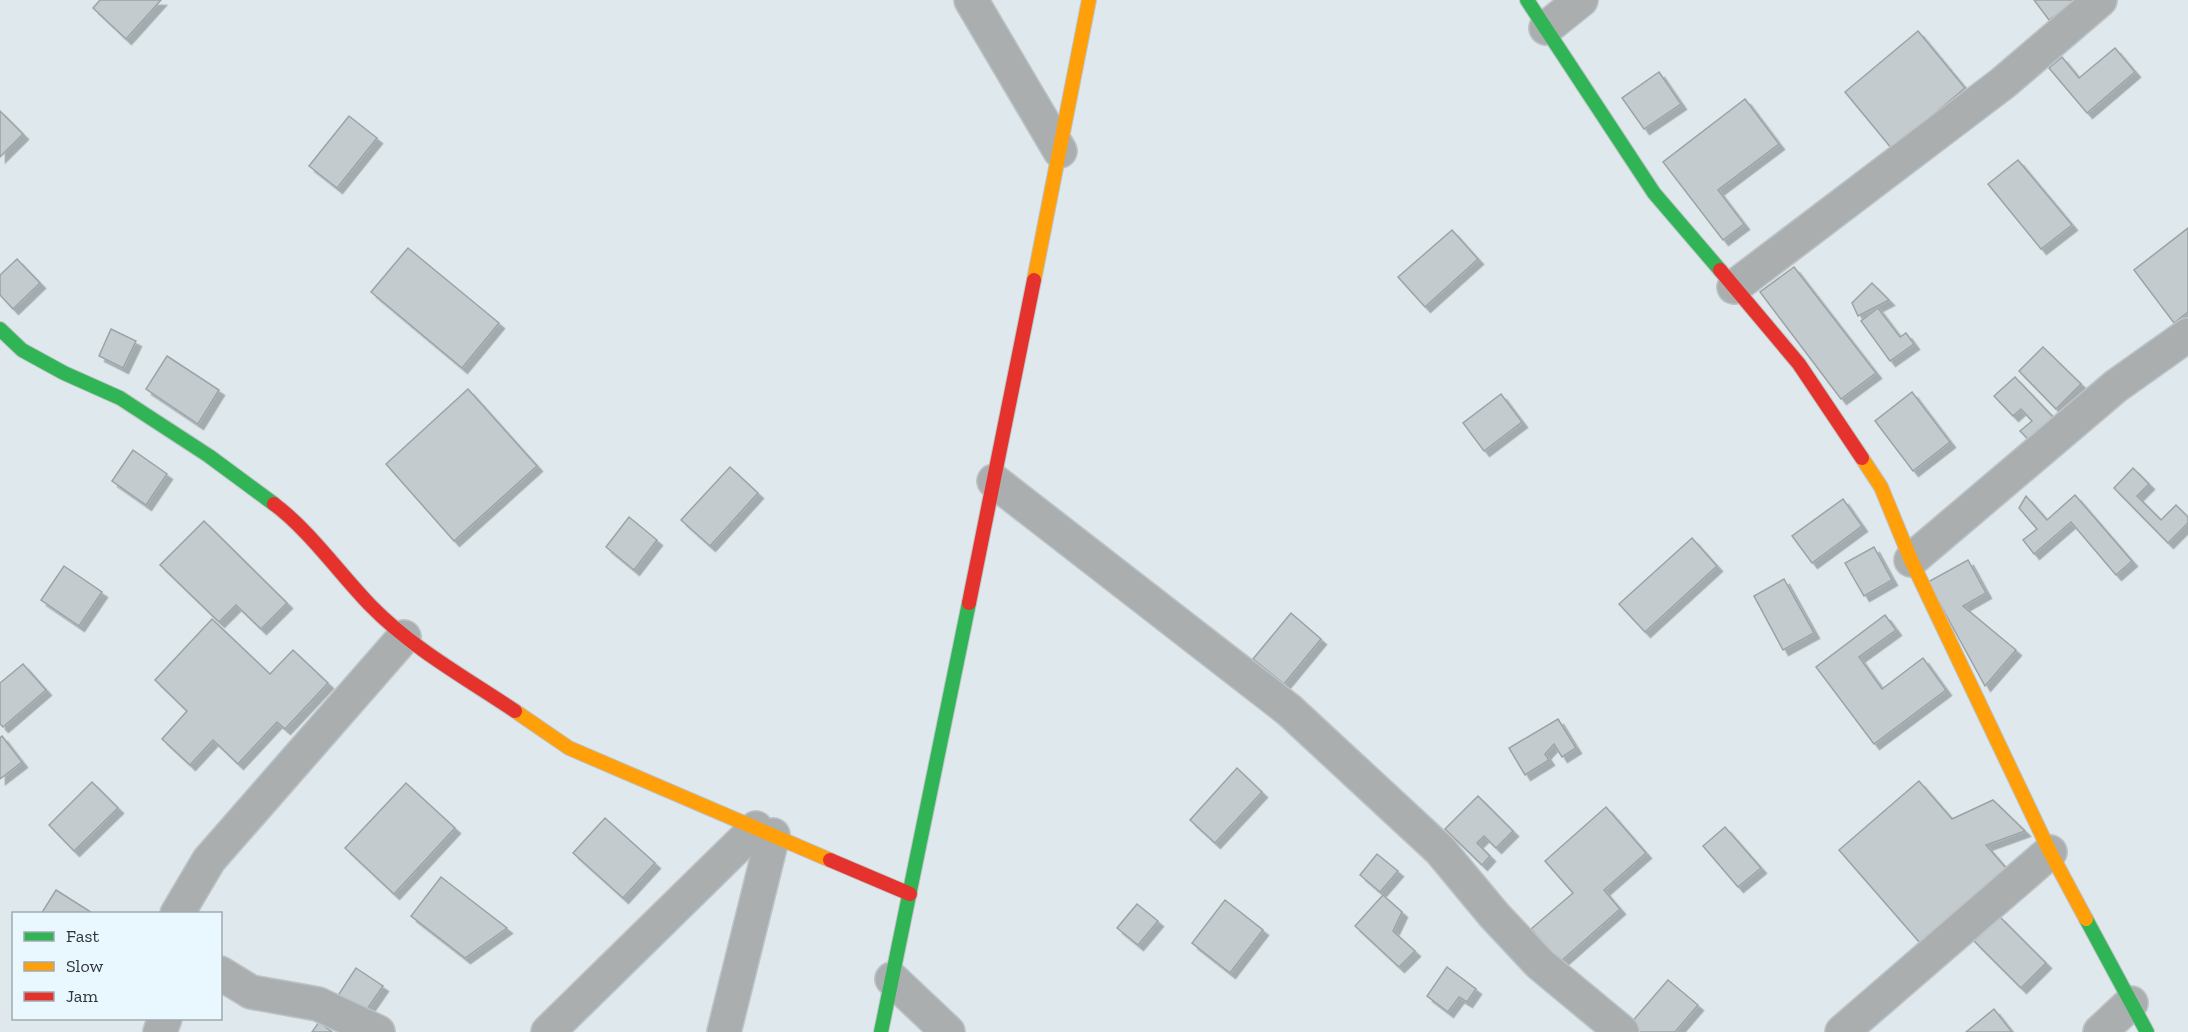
<svg xmlns="http://www.w3.org/2000/svg" width="2188" height="1032" font-family="'Zilla Slab',serif">
<style>
.building{fill:#c3cbce;stroke:#9ba3a6;stroke-width:1.5;filter:url(#shadow)}
.lines{fill:none;stroke-linecap:round;stroke-linejoin:round}
.street-casing{stroke:#bdc4c8;stroke-width:36}
.fast-casing{stroke:#bdc4c8;stroke-width:16}
.slow-casing{stroke:#bdc4c8;stroke-width:16}
.jam-casing{stroke:#bdc4c8;stroke-width:16}
.street{stroke:#aaaeaf;stroke-width:33}
.fast{stroke:#30b455;stroke-width:14}
.slow{stroke:#ff9f0a;stroke-width:14}
.jam{stroke:#e5322d;stroke-width:14}
</style>
<defs>
<filter id="shadow"><feDropShadow dx="5.5" dy="5.5" stdDeviation="0" flood-color="#0004"/></filter>
</defs>
<rect width="100%" height="100%" fill="#dfe9ed"/>
<g class="building">
<path d="M100,0h61l-35,39 -33,-31z"/>
<path d="M2034,0h42l-27,20z"/>
<path d="M1918,31l47,57 -73,61 -47,-57z"/>
<path d="M2115,48l20,24 -48,41 -38,-45 13,-11 17,21z"/>
<path d="M1659,72l22,32 -37,25 -22,-31z"/>
<path d="M1745,99l34,45 -61,46 26,34 -21,16 -60,-78z"/>
<path d="M0,111l23,23 -23,23z"/>
<path d="M349,116l28,22 -40,50 -28,-22z"/>
<path d="M2018,160l54,65 -31,24 -53,-65z"/>
<path d="M2188,228v84l-14,11 -40,-53z"/>
<path d="M1452,230l26,29 -53,48 -27,-30z"/>
<path d="M408,248l91,75 -37,45 -91,-76z"/>
<path d="M17,259l23,24 -27,26 -13,-14v-20z"/>
<path d="M1794,267l82,106 -35,26 -81,-107z"/>
<path d="M1872,283l17,17 -31,16 -6,-13z"/>
<path d="M1878,308l22,29 6,-4 8,11 -24,17 -29,-40z"/>
<path d="M111,329l25,12 -13,27 -24,-12z"/>
<path d="M2043,347l38,37 -25,25 -37,-38z"/>
<path d="M167,356l52,34 -21,34 -52,-35z"/>
<path d="M2015,377l39,41 -24,23 -10,-10 12,-10 -11,-12 -8,7 -19,-20z"/>
<path d="M468,389l69,77 -83,75 -68,-77z"/>
<path d="M1912,392l38,50 -37,29 -38,-50z"/>
<path d="M1501,394l21,28 -38,29 -21,-28z"/>
<path d="M133,450l34,24 -21,31 -34,-24z"/>
<path d="M730,467l28,26 -48,53 -29,-26z"/>
<path d="M2133,468l16,16 -12,12 24,24 15,-15 12,12v6l-20,20 -54,-55z"/>
<path d="M2075,495l57,66 -16,14 -45,-53 -37,32 -11,-14 14,-11 -18,-21 7,-12 21,24z"/>
<path d="M1843,499l19,27 -50,37 -20,-27z"/>
<path d="M629,517l28,23 -23,30 -28,-23z"/>
<path d="M204,521l83,82 -26,26 -25,-24 -17,17 -59,-57z"/>
<path d="M1692,538l25,28 -72,66 -26,-28z"/>
<path d="M1874,547l18,33 -28,16 -19,-33z"/>
<path d="M1968,560l18,33 -23,13 53,44 -31,36 -57,-104z"/>
<path d="M64,566l38,26 -23,34 -38,-26z"/>
<path d="M1784,579l30,54 -31,17 -29,-54z"/>
<path d="M1291,613l30,26 -37,45 -31,-25z"/>
<path d="M1885,615l11,15 -37,27 23,32 41,-31 23,32 -72,54 -58,-77z"/>
<path d="M212,619l58,55 23,-24 35,33 -43,46 -8,-7 -39,42 -25,-24 -23,25 -28,-26 25,-28 -32,-31z"/>
<path d="M23,664l23,26 -43,37 -3,-3v-41z"/>
<path d="M1558,719l18,29 -14,9 -8,-13 -9,10 4,6 -24,15 -16,-27z"/>
<path d="M2,736l20,26 -22,17v-41z"/>
<path d="M1237,768l25,24 -47,51 -25,-23z"/>
<path d="M1919,781l33,38 41,-19 32,31 -39,14 20,23 -86,75 -81,-93z"/>
<path d="M92,782l26,26 -44,43 -25,-26z"/>
<path d="M406,783l49,45 -61,66 -49,-46z"/>
<path d="M1478,796l35,35 -17,17 -12,-12 -7,7 13,13 -8,9 -37,-36z"/>
<path d="M1606,807l40,46 -42,37 16,19 -60,53 -29,-33 42,-36 -28,-32z"/>
<path d="M605,818l50,45 -32,35 -50,-45z"/>
<path d="M1725,827l36,41 -23,19 -35,-41z"/>
<path d="M1377,854l21,17 -18,21 -20,-17z"/>
<path d="M441,877l66,51 -42,30 -54,-42z"/>
<path d="M56,890l38,24h-53z"/>
<path d="M1383,895l19,17 -9,19 22,20 -16,16 -44,-41z"/>
<path d="M1225,900l38,30 -33,43 -38,-30z"/>
<path d="M1137,904l21,17 -20,24 -21,-17z"/>
<path d="M1999,916l47,47 -25,25 -47,-47z"/>
<path d="M1447,967l29,22 -9,13 -8,-5 -11,15 -21,-16z"/>
<path d="M356,968l27,18 -20,29 -26,-18z"/>
<path d="M1668,980l30,25 -23,27h-36l-9,-8z"/>
<path d="M1994,1009l18,23h-46z"/>
<path d="M319,1022l13,10h-20z"/>
</g>
<g class="lines">
<defs>
<g id="street">
<path d="M971,0l89,151"/>
<path d="M1546,28l35,-28"/>
<path d="M1734,287l269,-204 97,-83"/>
<path d="M994,481l295,229 151,140 54,65 46,49 82,68"/>
<path d="M1911,560l205,-174 72,-51"/>
<path d="M177,914l32,-54 195,-223"/>
<path d="M220,973l31,19 67,12 60,28"/>
<path d="M892,979l56,53"/>
<path d="M160,1032l5,-14"/>
<path d="M548,1032l208,-204"/>
<path d="M724,1032l49,-197"/>
<path d="M1842,1032l208,-180"/>
<path d="M2100,1032l31,-29"/>
</g>
<g id="fast">
<path d="M1527,0l127,193 66,77"/>
<path d="M0,329l22,21 42,23 56,25 89,58 65,48"/>
<path d="M2086,919l61,113"/>
<path d="M881,1032l88,-429"/>
</g>
<g id="slow">
<path d="M1034,280l55,-280"/>
<path d="M1862,458l19,29 30,73 139,292 36,67"/>
<path d="M515,711l54,37 261,112"/>
</g>
<g id="jam">
<path d="M1720,270l79,94 63,94"/>
<path d="M274,504c35,26 66,70 97,102 42,43 95,72 144,105"/>
<path d="M969,603l65,-323"/>
<path d="M830,860l80,34"/>
</g>
</defs>
<use href="#street" class="street-casing"/>
<use href="#fast" class="fast-casing"/>
<use href="#slow" class="slow-casing"/>
<use href="#jam" class="jam-casing"/>
<use href="#street" class="street"/>
<use href="#fast" class="fast"/>
<use href="#slow" class="slow"/>
<use href="#jam" class="jam"/>
</g>
<rect x="12" y="912" width="210" height="108" fill="#e9f7fe" stroke="#9faaaf" stroke-width="1.5"/>
<rect x="24" y="932" width="30" height="9" fill="#30b455" stroke="#9faaaf" stroke-width="1.5"/>
<text x="66" y="942" font-size="18" fill="#2f3639">Fast</text>
<rect x="24" y="962" width="30" height="9" fill="#ff9f0a" stroke="#9faaaf" stroke-width="1.5"/>
<text x="66" y="972" font-size="18" fill="#2f3639">Slow</text>
<rect x="24" y="992" width="30" height="9" fill="#e5322d" stroke="#9faaaf" stroke-width="1.5"/>
<text x="66" y="1002" font-size="18" fill="#2f3639">Jam</text>
</svg>
